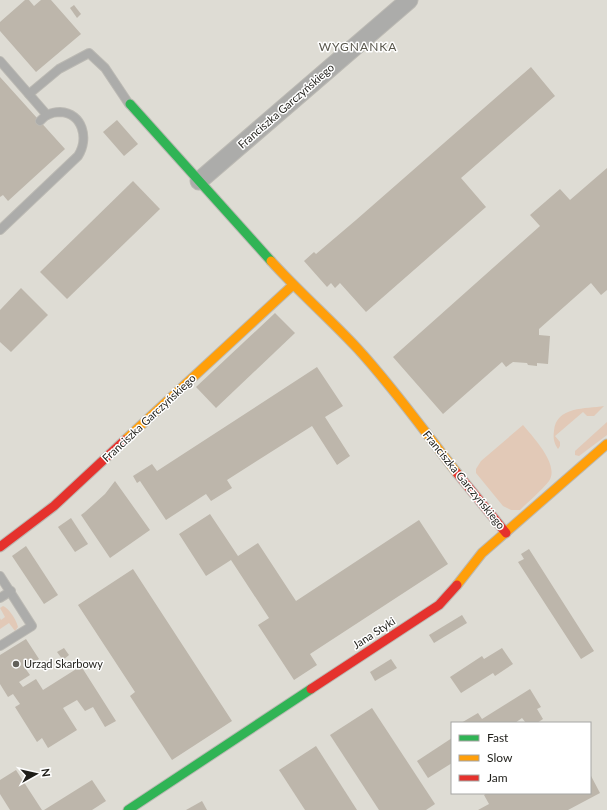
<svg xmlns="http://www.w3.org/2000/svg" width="607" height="810" font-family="Lato,sans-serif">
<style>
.green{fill:#e2c9b7}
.building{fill:#bdb6ab}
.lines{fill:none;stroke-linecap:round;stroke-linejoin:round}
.lane-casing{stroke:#bbb9b3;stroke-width:10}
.street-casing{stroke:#bbb9b3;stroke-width:19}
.fast-casing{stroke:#bbb9b3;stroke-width:11}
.slow-casing{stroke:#bbb9b3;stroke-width:11}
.jam-casing{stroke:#bbb9b3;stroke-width:11}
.lane{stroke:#acacaa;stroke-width:8}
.street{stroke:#acacaa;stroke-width:17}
.fast{stroke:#30b455;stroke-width:9}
.slow{stroke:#ff9f0a;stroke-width:9}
.jam{stroke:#e5322d;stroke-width:9}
.poi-dot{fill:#62605a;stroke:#fff;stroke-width:1.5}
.labels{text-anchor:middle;stroke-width:3;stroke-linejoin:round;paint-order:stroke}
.street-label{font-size:11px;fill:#1f1e19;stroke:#fff}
.poi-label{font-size:11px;fill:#1f1e19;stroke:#fff;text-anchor:start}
.neighbourhood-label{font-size:12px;letter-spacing:1px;fill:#58564b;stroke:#fff}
</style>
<rect width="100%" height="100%" fill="#dedcd4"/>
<g class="green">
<path d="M604,406l-10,10h-7l-4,-4 -28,24 5,6v4l-2,3c-4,-6 -5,-11 -4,-18 2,-25 32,-22 50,-25z"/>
<path d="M607,422v13l-28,21 -4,-1v-4z"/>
<path d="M523,425c10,12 37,40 26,56 -7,9 -21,21 -29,29h-9l-8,-4 -27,-33v-4l5,-8z"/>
<path d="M3,606c6,2 14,15 15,21l-3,4 -6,-8 -9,6v-11l1,2 4,-3 -5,-9z"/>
</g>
<g class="building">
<path d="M25,0h4l5,6 7,-6h10l30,34 -45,38 -36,-41v-9z"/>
<path d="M74,5l7,9 -4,4 -7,-10z"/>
<path d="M531,67l24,29 -94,82 25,29 -120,105 -26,-29 -5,5 -4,-5 -4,4 -23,-26 10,-9 2,2 40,-34z"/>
<path d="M0,77l65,72 -57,52 -5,-6 -3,2z"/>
<path d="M117,120l21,24 -14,12 -21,-24z"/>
<path d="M607,168v122l-6,5 -10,-12 -52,46v6l11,1 -2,28 -11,-1v3l-9,-1 -1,-2 -14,-1 -7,5 -4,-5 -59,52 -50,-57 147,-131 -10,-11 30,-26 10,11z"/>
<path d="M133,181l27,28 -93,90 -27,-27z"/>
<path d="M21,288l27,27 -37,37 -11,-10v-32z"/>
<path d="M275,313l20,20 -79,75 -20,-21z"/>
<path d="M317,367l26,39 -18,11 25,39 -13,9 -25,-39 -85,54 5,8 -21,13 -5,-7 -40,26 -26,-39 -3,2 -4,-7 19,-12 5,7z"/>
<path d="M115,481l35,49 -40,28 -29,-43 4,-3 20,-18z"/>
<path d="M210,514l28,42 20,-13 38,58 123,-81 29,44 -138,90 7,11 -23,15 -36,-55 11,-7 -38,-58 -25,16 -27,-42z"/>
<path d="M71,518l17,26 -13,8 -17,-25z"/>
<path d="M26,546l32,49 -14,9 -32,-48z"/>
<path d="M529,549l65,102 -13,8 -63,-97 6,-3 -3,-5z"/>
<path d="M133,569l99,152 -60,39 -42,-64 5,-4 -57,-87z"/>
<path d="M462,615l5,8 -33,20 -5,-8z"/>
<path d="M26,639l13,20 -14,9 5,7 -11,7 4,5 13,-8 7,11 38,-24 35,55 -11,6 -12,-20 -8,4 -8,-11 -14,8 14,22 -29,18 -6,-10 -5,4 -22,-35 5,-3 -7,-10 -5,3 -8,-13v-29z"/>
<path d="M64,648l5,7 -6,5 -6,-8z"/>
<path d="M502,648l11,16 -18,12 -2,-3 -32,20 -11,-16 32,-21 2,3z"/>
<path d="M391,659l6,9 -22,13 -5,-9z"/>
<path d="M530,689l11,18 -4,2 6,10 -6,4h-11l-4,-5 -7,5h-54l17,-10 4,6z"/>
<path d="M372,708l63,96 -9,6h-47l-49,-75z"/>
<path d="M452,738v25l-24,15 -11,-17z"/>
<path d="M316,746l41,64h-52l-26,-40z"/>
<path d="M16,770l24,37 2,3h-32l-10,-16v-14z"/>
<path d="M590,774l10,19 -32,17h-90l11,-6 -5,-9 3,-2h103z"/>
<path d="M92,780l14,21 -14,9h-48z"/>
<path d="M202,801l5,9h-21z"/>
</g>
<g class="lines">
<defs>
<g id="lane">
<path d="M0,61l47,54"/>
<path d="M29,94l30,-25 30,-16 16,15 24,36"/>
<path d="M0,230l78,-74c11,-17 5,-43 -18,-44 -4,0 -9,1 -13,3 -2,1 -5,4 -7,6"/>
<path d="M0,576l32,50 -32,20"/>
<path d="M0,598l11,-7"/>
</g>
<path id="street" d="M199,181l210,-181"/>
<g id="fast">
<path d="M130,104l141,157"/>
<path d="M128,810l183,-121"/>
</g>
<g id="slow">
<path d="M271,261c27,30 58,57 86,87 36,39 67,83 100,125"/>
<path d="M125,440l168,-155"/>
<path d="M457,585l25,-32 125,-109"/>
</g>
<g id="jam">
<path d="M457,473l49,60"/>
<path d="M0,547l54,-41 71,-66"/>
<path d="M311,689l128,-84 18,-20"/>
</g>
</defs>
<use href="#lane" class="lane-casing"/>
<use href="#street" class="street-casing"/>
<use href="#fast" class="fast-casing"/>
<use href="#slow" class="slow-casing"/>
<use href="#jam" class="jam-casing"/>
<use href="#lane" class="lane"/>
<use href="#street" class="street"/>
<use href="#fast" class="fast"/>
<use href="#slow" class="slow"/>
<use href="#jam" class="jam"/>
</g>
<circle class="poi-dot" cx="16" cy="664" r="4"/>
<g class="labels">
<g class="street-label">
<text transform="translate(286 106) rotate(-41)" y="4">Franciszka Garczyńskiego</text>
<text transform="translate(149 418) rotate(-43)" y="4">Franciszka Garczyńskiego</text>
<text transform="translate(464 480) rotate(51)" y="4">Franciszka Garczyńskiego</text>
<text transform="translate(374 633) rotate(-33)" y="4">Jana Styki</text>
</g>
<g class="poi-label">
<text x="24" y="668">Urząd Skarbowy</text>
</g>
<g class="neighbourhood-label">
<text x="358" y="51">WYGNANKA</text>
</g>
</g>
<rect x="451" y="722" width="140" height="72" fill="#ffffff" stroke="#a5a5a3"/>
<rect x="459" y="735" width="20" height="6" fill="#30b455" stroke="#a5a5a3"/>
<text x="487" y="742" font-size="12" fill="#1f1e19">Fast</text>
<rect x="459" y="755" width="20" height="6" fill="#ff9f0a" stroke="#a5a5a3"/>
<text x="487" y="762" font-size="12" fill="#1f1e19">Slow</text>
<rect x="459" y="775" width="20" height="6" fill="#e5322d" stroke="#a5a5a3"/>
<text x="487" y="782" font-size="12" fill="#1f1e19">Jam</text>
<g transform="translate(36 774) rotate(82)" stroke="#ffffff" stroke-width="3" paint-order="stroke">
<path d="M0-3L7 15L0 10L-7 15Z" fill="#1f1e19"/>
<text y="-6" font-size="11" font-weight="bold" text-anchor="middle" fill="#1f1e19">N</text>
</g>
</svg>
